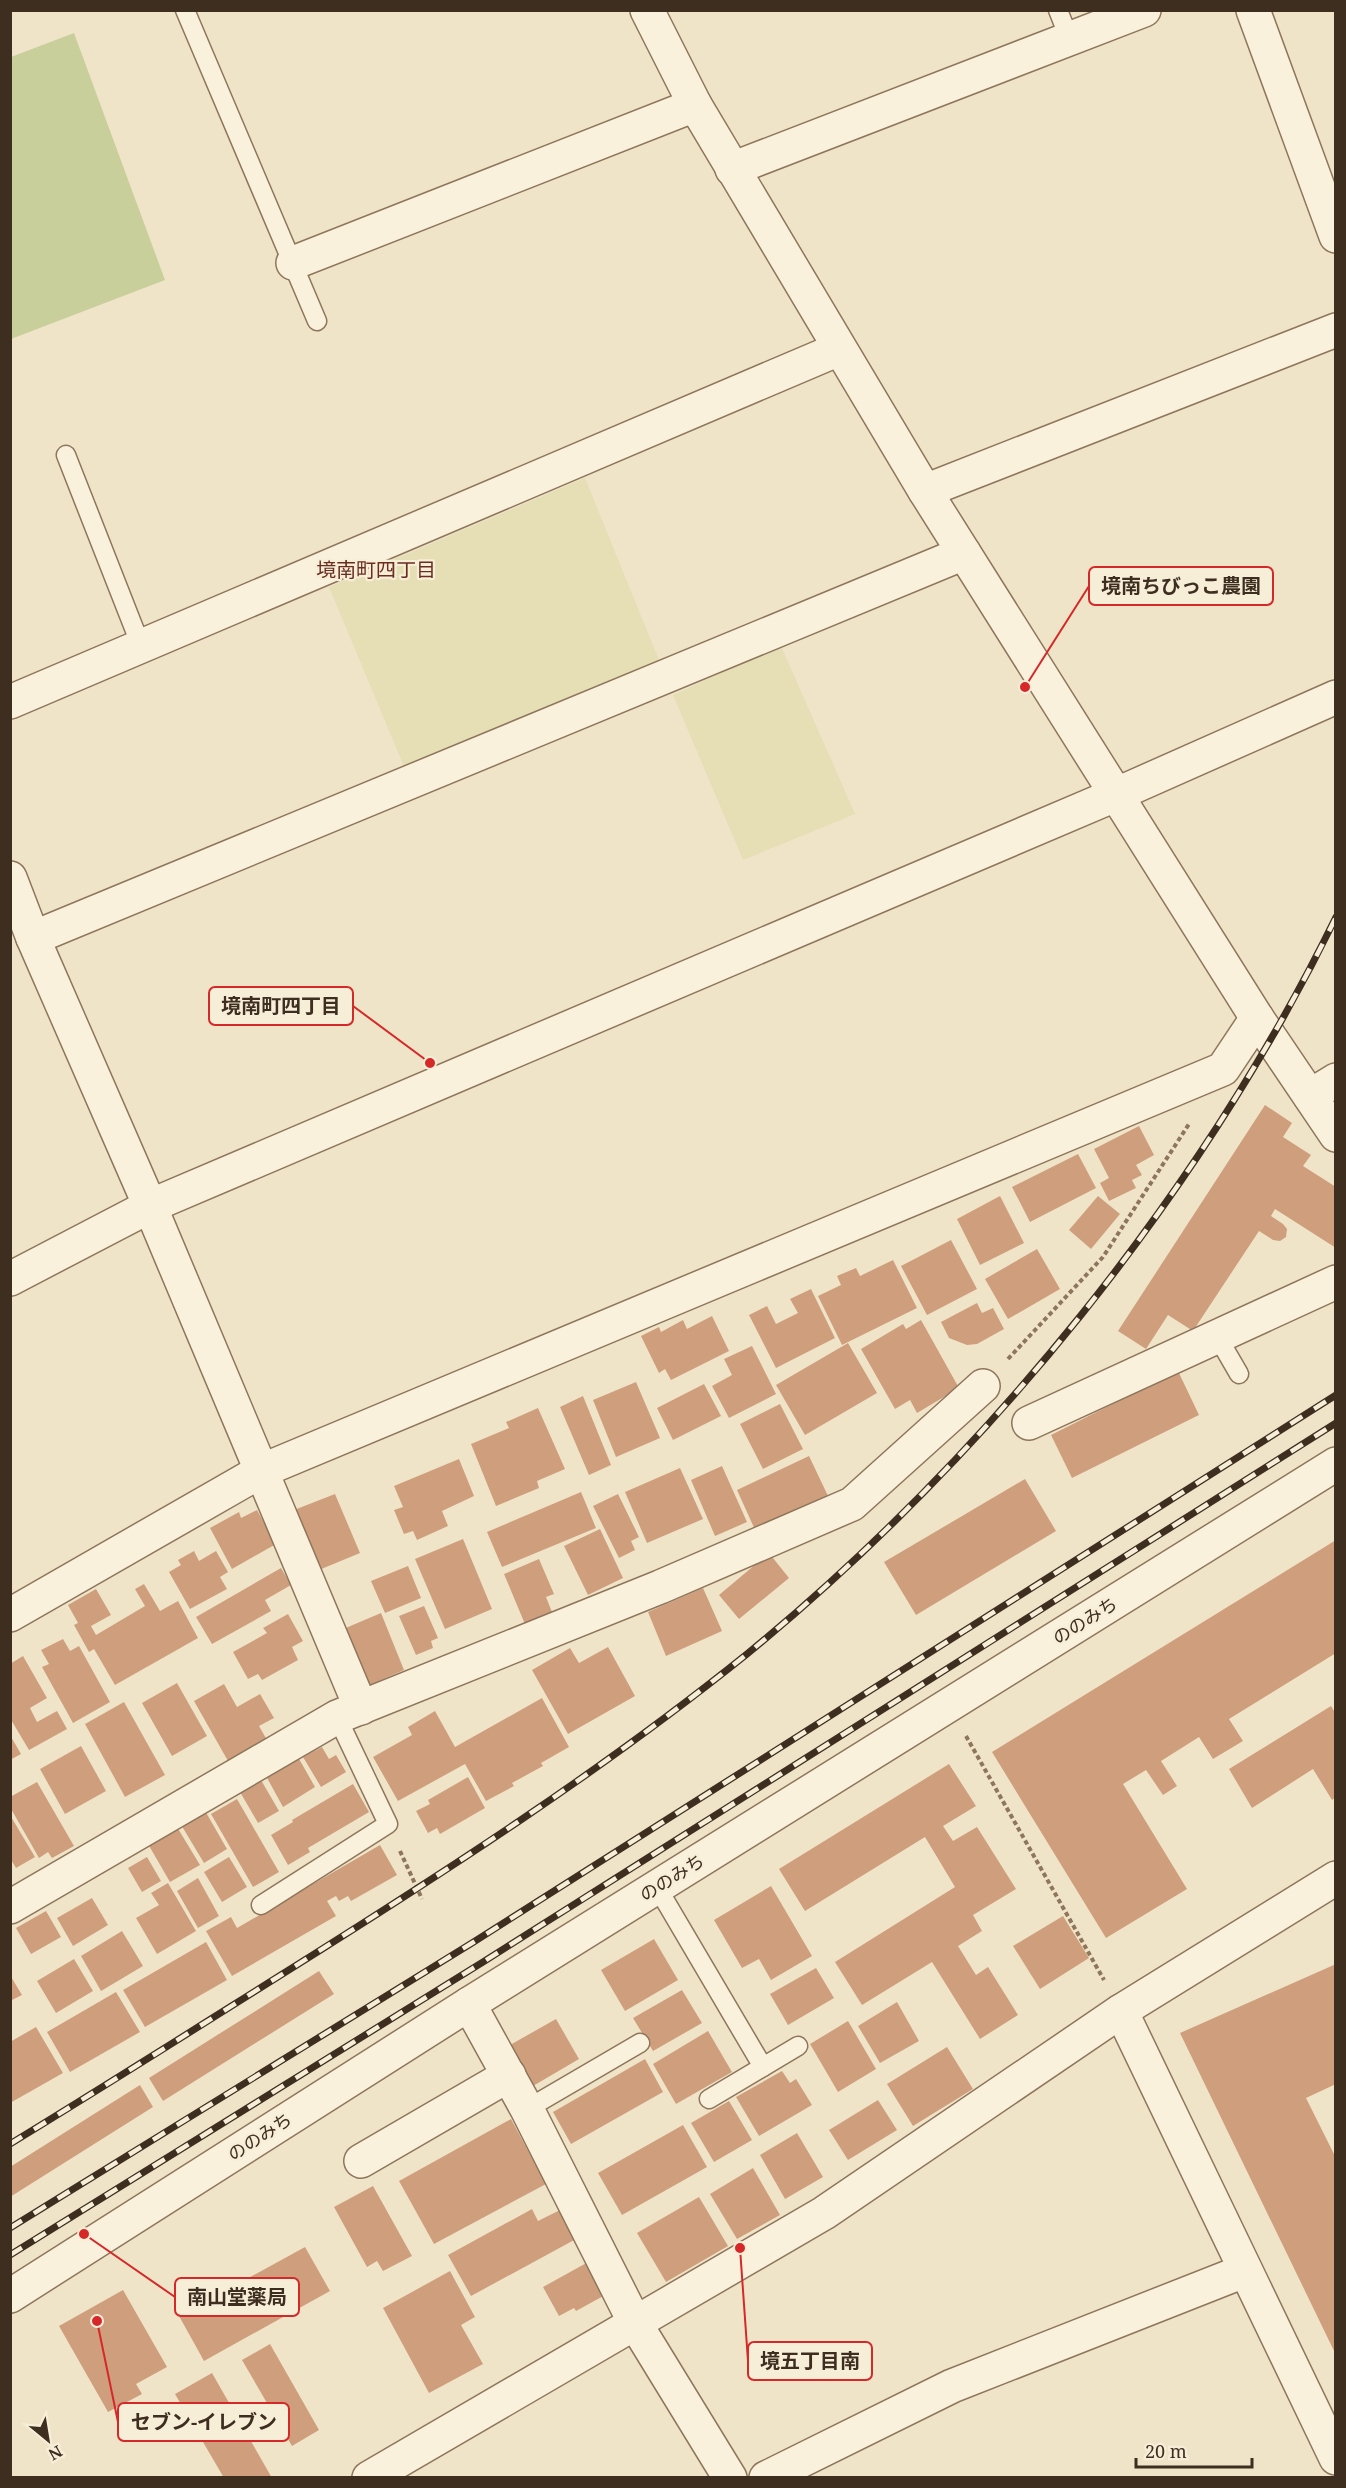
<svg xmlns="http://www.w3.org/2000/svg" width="1346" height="2488" font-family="'Noto Serif','Noto Sans JP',serif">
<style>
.farmland{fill:#e6deb5}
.green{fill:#c9cf9b}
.building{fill:#cf9f7d}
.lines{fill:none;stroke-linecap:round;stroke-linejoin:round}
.service-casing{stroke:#8d765c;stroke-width:21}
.minor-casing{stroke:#8d765c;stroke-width:36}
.path{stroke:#8d765c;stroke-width:4;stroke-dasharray:4.5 3;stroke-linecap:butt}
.service{stroke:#faf1dc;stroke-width:18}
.minor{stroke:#faf1dc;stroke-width:33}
.rail-casing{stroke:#3d2e20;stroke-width:7}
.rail{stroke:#f7eed8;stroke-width:4.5;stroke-dasharray:14;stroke-linecap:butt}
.labels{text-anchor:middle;stroke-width:4.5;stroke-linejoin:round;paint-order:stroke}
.street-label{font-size:18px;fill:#3d2e20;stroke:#f7eed8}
.neighbourhood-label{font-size:20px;fill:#6b2e1e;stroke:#f7eed8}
.leader{fill:none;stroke:#d62828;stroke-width:2}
.callout-dot{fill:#d62828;stroke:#f7eed8;stroke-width:2}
.callout{fill:#f7eed8;stroke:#d62828;stroke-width:2}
.callout-label{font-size:20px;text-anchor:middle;font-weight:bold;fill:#3d2e20}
</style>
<rect width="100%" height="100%" fill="#f0e4c8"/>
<g class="farmland">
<path d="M585,478l74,182 -254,109 -76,-182z"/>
<path d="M781,646l74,168 -112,46 -70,-165z"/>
</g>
<path class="green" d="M74,33l91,247 -154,59v-282z"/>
<g class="building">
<path d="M1265,1105l27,18 -9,14 28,18 -8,11 33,21v61l-61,-39 -4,7 12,8 4,5 -1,8 -6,4 -7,-1 -14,-9 -66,100 -25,-16 -22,34 -28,-18z"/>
<path d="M1139,1126l15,29 -18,10 6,10 -10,5 4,8 -27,13 -9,-18 9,-5 -15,-29z"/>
<path d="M1078,1154l18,34 -66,34 -18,-35z"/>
<path d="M1000,1196l24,47 -44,22 -23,-46z"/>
<path d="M1098,1196l22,18 -29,35 -22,-19z"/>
<path d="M951,1240l26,49 -50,26 -26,-49z"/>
<path d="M1037,1249l23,40 -52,30 -23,-40z"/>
<path d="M893,1260l24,48 -75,37 -24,-49 23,-11 -4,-9 19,-8 4,8z"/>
<path d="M811,1289l24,49 -59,30 -27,-53 18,-9 9,18 22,-11 -8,-14z"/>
<path d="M977,1303l5,10 11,-5 11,21 -27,15 -10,1 -18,-7 -8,-16z"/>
<path d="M712,1316l17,35 -58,29 -6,-11 -6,4 -18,-37 18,-9 2,5 22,-12 4,9z"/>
<path d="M921,1320l38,68 -42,25 -7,-13 -15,9 -34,-60 42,-25 3,5z"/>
<path d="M848,1343l29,50 -72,42 -29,-50z"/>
<path d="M752,1346l24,48 -47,24 -17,-32 20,-11 -8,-16z"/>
<path d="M1178,1371l21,44 -127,63 -21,-43z"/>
<path d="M636,1382l24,56 -44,19 -23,-57z"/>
<path d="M704,1384l17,32 -48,24 -16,-32z"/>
<path d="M583,1396l28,69 -22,10 -29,-68z"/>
<path d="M780,1404l23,45 -40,20 -23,-45z"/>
<path d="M538,1408l27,61 -28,12 2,7 -43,18 -25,-62 38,-16 -3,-6z"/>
<path d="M809,1456l20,42 -73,34 -19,-42z"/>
<path d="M459,1459l15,37 -32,15 6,15 -31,14 -4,-9 -9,3 -10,-24 9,-3 -9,-21z"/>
<path d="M722,1466l25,56 -32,14 -24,-56z"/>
<path d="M680,1468l23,51 -56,24 -22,-51z"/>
<path d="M1025,1479l31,52 -140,84 -32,-53z"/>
<path d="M581,1492l15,36 -94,39 -15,-35z"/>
<path d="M335,1494l25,59 -41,17 -25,-60z"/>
<path d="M618,1494l21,43 -8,4 4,9 -16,8 -26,-52z"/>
<path d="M257,1510l19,34 -44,25 -22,-41 29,-16 2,6z"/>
<path d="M600,1529l23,49 -35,17 -24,-49z"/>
<path d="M463,1539l29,70 -47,20 -30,-70z"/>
<path d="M1336,1540v113l-107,66 14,22 -30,18 -14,-22 -38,24 16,25 -14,9 -17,-25 -23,14 64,105 -81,49 -114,-186z"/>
<path d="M194,1551l5,10 17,-10 12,21 -8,5 7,12 -37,20 -21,-37 12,-7 -3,-5z"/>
<path d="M769,1553l20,25 -50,41 -20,-24z"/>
<path d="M539,1559l15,35 -8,3 8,20 -27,12 -23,-55z"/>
<path d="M408,1566l13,32 -36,15 -14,-32z"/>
<path d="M281,1568l10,17 -26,15 6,11 -59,33 -16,-27z"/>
<path d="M144,1584l16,27 18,-10 20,37 -83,47 -21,-36 -5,3 -15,-27 4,-2 -10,-18 28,-16 15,26 -20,11 5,9 49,-29 -10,-17z"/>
<path d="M703,1588l19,43 -56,25 -18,-44z"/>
<path d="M424,1606l14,32 -7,3 2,7 -17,7 -17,-39z"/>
<path d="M381,1613l23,57 -39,17 -24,-57z"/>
<path d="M288,1614l15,27 -11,6 6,13 -36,20 -4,-6 -10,5 -15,-27 34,-19 -4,-5z"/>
<path d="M63,1639l7,12 9,-5 31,56 -37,21 -31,-56 7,-3 -8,-14z"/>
<path d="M608,1647l27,49 -67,38 -36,-64 38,-22 9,15z"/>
<path d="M23,1656l24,42 -17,10 7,14 20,-11 10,18 -38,21 -19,-32v-54z"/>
<path d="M177,1683l30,53 -35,20 -30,-53z"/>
<path d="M224,1684l13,23 23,-13 14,24 -15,8 8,14 -39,21 -34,-60z"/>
<path d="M542,1698l27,49 -28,16 2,3 -31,17 2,3 -28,15 -21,-37 -67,37 -25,-44 39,-22 -4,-8 27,-16 20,36z"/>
<path d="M124,1702l41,73 -40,22 -40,-73z"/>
<path d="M1331,1706l5,8v83l-4,3 -19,-31 -61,39 -23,-39z"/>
<path d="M10,1735l11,19 -11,6z"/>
<path d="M81,1746l25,45 -41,23 -25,-45z"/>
<path d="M322,1747l7,12 7,-4 10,17 -25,15 -18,-30z"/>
<path d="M298,1757l17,30 -32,20 -17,-31z"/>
<path d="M949,1764l27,42 -33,20 10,15 24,-14 39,62 -43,26 9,16 -24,15 18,29 12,-8 30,48 -38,24 -48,-77 -70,43 -27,-43 120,-75 -30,-50 -120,74 -26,-42z"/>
<path d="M468,1777l17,31 -45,26 -3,-6 -9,5 -12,-22 14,-7 -2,-4z"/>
<path d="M261,1780l18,31 -21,12 -18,-31z"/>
<path d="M37,1782l37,64 -22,12 -4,-6 -9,6 -29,-51v-10z"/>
<path d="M353,1784l16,28 -61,36 2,4 -22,13 -17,-30 22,-13 -1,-2z"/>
<path d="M237,1799l42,73 -26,15 -42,-73z"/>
<path d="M204,1809l23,40 -23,14 -24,-40z"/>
<path d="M10,1815l25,42 -19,11 -6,-10z"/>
<path d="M177,1827l23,38 -30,17 -22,-38z"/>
<path d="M380,1845l17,30 -46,26 -3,-5 -9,5 -3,-5 -9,5 9,15 -104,60 -26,-45 25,-14 6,11z"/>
<path d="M147,1857l14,24 -19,11 -14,-24z"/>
<path d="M229,1857l18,30 -25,15 -18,-30z"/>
<path d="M198,1878l21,38 -21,12 -21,-37z"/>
<path d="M168,1883l28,48 -39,23 -21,-36 23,-13 -8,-12z"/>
<path d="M771,1886l41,70 -41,24 -12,-21 -17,9 -28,-48z"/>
<path d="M92,1898l16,27 -35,21 -16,-28z"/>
<path d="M46,1911l15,26 -30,17 -15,-26z"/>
<path d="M1063,1916l26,42 -49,31 -27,-43z"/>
<path d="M122,1931l21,35 -42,25 -20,-35z"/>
<path d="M654,1939l24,41 -53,31 -24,-41z"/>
<path d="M206,1942l21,38 -82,47 -22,-37z"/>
<path d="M74,1959l19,32 -37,22 -19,-32z"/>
<path d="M1336,1964v120l-30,14 30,60v197l-156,-322z"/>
<path d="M816,1968l18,30 -46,27 -18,-31z"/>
<path d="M319,1971l15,23 -171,107 -14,-23z"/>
<path d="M10,1975l12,20 -12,6z"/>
<path d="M682,1990l20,33 -49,28 -20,-33z"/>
<path d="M116,1992l24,40 -70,40 -23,-40z"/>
<path d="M897,2002l22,39 -39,22 -22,-37z"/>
<path d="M556,2019l23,40 -46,27 -23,-41z"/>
<path d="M848,2021l28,48 -38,23 -28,-48z"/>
<path d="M36,2027l27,46 -53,30v-61z"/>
<path d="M708,2031l24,41 -56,32 -23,-40z"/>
<path d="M947,2047l26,42 -60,37 -26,-42z"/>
<path d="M645,2059l18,33 -92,52 -18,-32z"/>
<path d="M782,2071l8,12 6,-4 16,26 -53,31 -23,-39z"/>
<path d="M140,2085l13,22 -143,90v-30z"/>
<path d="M878,2100l19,30 -49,30 -19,-30z"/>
<path d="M729,2101l23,39 -38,22 -23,-39z"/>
<path d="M511,2119l35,65 -112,60 -35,-63z"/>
<path d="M683,2125l24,42 -85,48 -24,-42z"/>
<path d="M797,2133l26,44 -38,22 -25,-44z"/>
<path d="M753,2168l27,47 -43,24 -27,-45z"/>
<path d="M373,2186l39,70 -29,15 -6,-10 -10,6 -33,-60z"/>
<path d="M699,2197l29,49 -62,36 -29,-49z"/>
<path d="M532,2209l6,12 22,-11 16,29 -105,57 -23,-41z"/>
<path d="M305,2247l25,44 -126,70 -25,-45z"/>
<path d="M590,2261l17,33 -31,17 -2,-3 -15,8 -16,-29z"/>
<path d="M450,2271l25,46 -14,8 22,39 -54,29 -46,-85z"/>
<path d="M123,2290l44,77 -31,17 6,10 -34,18 -49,-86z"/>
<path d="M270,2344l49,86 -27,16 -50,-86z"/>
<path d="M212,2373l60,105h-48l-49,-84z"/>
</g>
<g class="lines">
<defs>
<g id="service">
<path d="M185,10l132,311"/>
<path d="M1058,10l11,28"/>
<path d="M66,455l75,191"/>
<path d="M1217,1336l22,38"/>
<path d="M657,1887l106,180"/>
<path d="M261,1905l127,-81 -51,-107"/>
<path d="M709,2099l89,-53"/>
<path d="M527,2109l113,-66"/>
</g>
<g id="minor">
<path d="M647,10l48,95 230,386 332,527 79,117"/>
<path d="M1253,10l83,226"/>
<path d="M732,169l412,-159"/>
<path d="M293,263l402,-158"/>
<path d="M925,491l411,-161"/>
<path d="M10,702l829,-353"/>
<path d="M10,878l23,60 117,268 211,502"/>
<path d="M33,938l931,-385"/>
<path d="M1310,1096l26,-16"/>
<path d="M10,1279l140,-73 965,-411 221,-98"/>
<path d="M1029,1423l307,-141"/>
<path d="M10,1615l251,-144 962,-402 34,-51"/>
<path d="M10,1907l327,-190 323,-130 192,-83 131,-118"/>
<path d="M469,2004l58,105 108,214 95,155"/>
<path d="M1121,2011l215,447"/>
<path d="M361,2161l148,-86"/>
<path d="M10,2296l459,-292 867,-540"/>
<path d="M369,2478l455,-265 297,-202 215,-133"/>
<path d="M766,2478l186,-92 292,-115"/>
</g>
</defs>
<use href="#service" class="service-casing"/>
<use href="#minor" class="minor-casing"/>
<g class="path">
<path d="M1008,1359l95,-102 86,-133"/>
<path d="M966,1736l138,244"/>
<path d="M400,1851l22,48"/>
</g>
<use href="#service" class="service"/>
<use href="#minor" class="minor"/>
<defs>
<g id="rail">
<path d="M10,2144c95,-58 188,-117 282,-176 156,-98 311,-198 455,-314 239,-196 453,-459 589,-737"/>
<path d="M10,2228l462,-285 864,-548"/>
<path d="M10,2255l473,-293 853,-539"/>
</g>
</defs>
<use href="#rail" class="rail-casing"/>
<use href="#rail" class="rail"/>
</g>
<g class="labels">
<g class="street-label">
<text transform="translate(1085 1621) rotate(-32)" y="6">ののみち</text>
<text transform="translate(672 1878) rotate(-32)" y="6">ののみち</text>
<text transform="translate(260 2137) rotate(-33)" y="6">ののみち</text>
</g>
<g class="neighbourhood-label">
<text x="376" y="577">境南町四丁目</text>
</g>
</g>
<path class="leader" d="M1025 687L1089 586M430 1063L353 1006M84 2234L175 2297M740 2248L748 2361M97 2321L118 2422"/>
<g class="callout-dot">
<circle cx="1025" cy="687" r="6"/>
<circle cx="430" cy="1063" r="6"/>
<circle cx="84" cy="2234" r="6"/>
<circle cx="740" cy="2248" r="6"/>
<circle cx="97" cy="2321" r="6"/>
</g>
<g class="callout">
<rect x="1089" y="567" width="184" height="38" rx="6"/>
<rect x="209" y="987" width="144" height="38" rx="6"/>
<rect x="175" y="2278" width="124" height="38" rx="6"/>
<rect x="748" y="2342" width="124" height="38" rx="6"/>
<rect x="118" y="2403" width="171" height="38" rx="6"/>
</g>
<g class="callout-label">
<text x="1181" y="593">境南ちびっこ農園</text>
<text x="281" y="1013">境南町四丁目</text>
<text x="237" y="2304">南山堂薬局</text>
<text x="810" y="2368">境五丁目南</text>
<text x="204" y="2429">セブン-イレブン</text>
</g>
<rect width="1346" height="2488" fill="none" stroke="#3d2e20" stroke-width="24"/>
<g transform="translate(48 2440) rotate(150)" stroke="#f7eed8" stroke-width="4.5" paint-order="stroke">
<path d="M0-4.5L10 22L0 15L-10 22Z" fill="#3d2e20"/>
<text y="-9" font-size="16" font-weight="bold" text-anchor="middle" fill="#3d2e20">N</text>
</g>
<path d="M1136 2458v9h116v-9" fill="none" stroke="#3d2e20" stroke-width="3"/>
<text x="1145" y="2458" font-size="18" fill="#3d2e20" stroke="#f7eed8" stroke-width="4.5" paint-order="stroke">20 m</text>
</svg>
